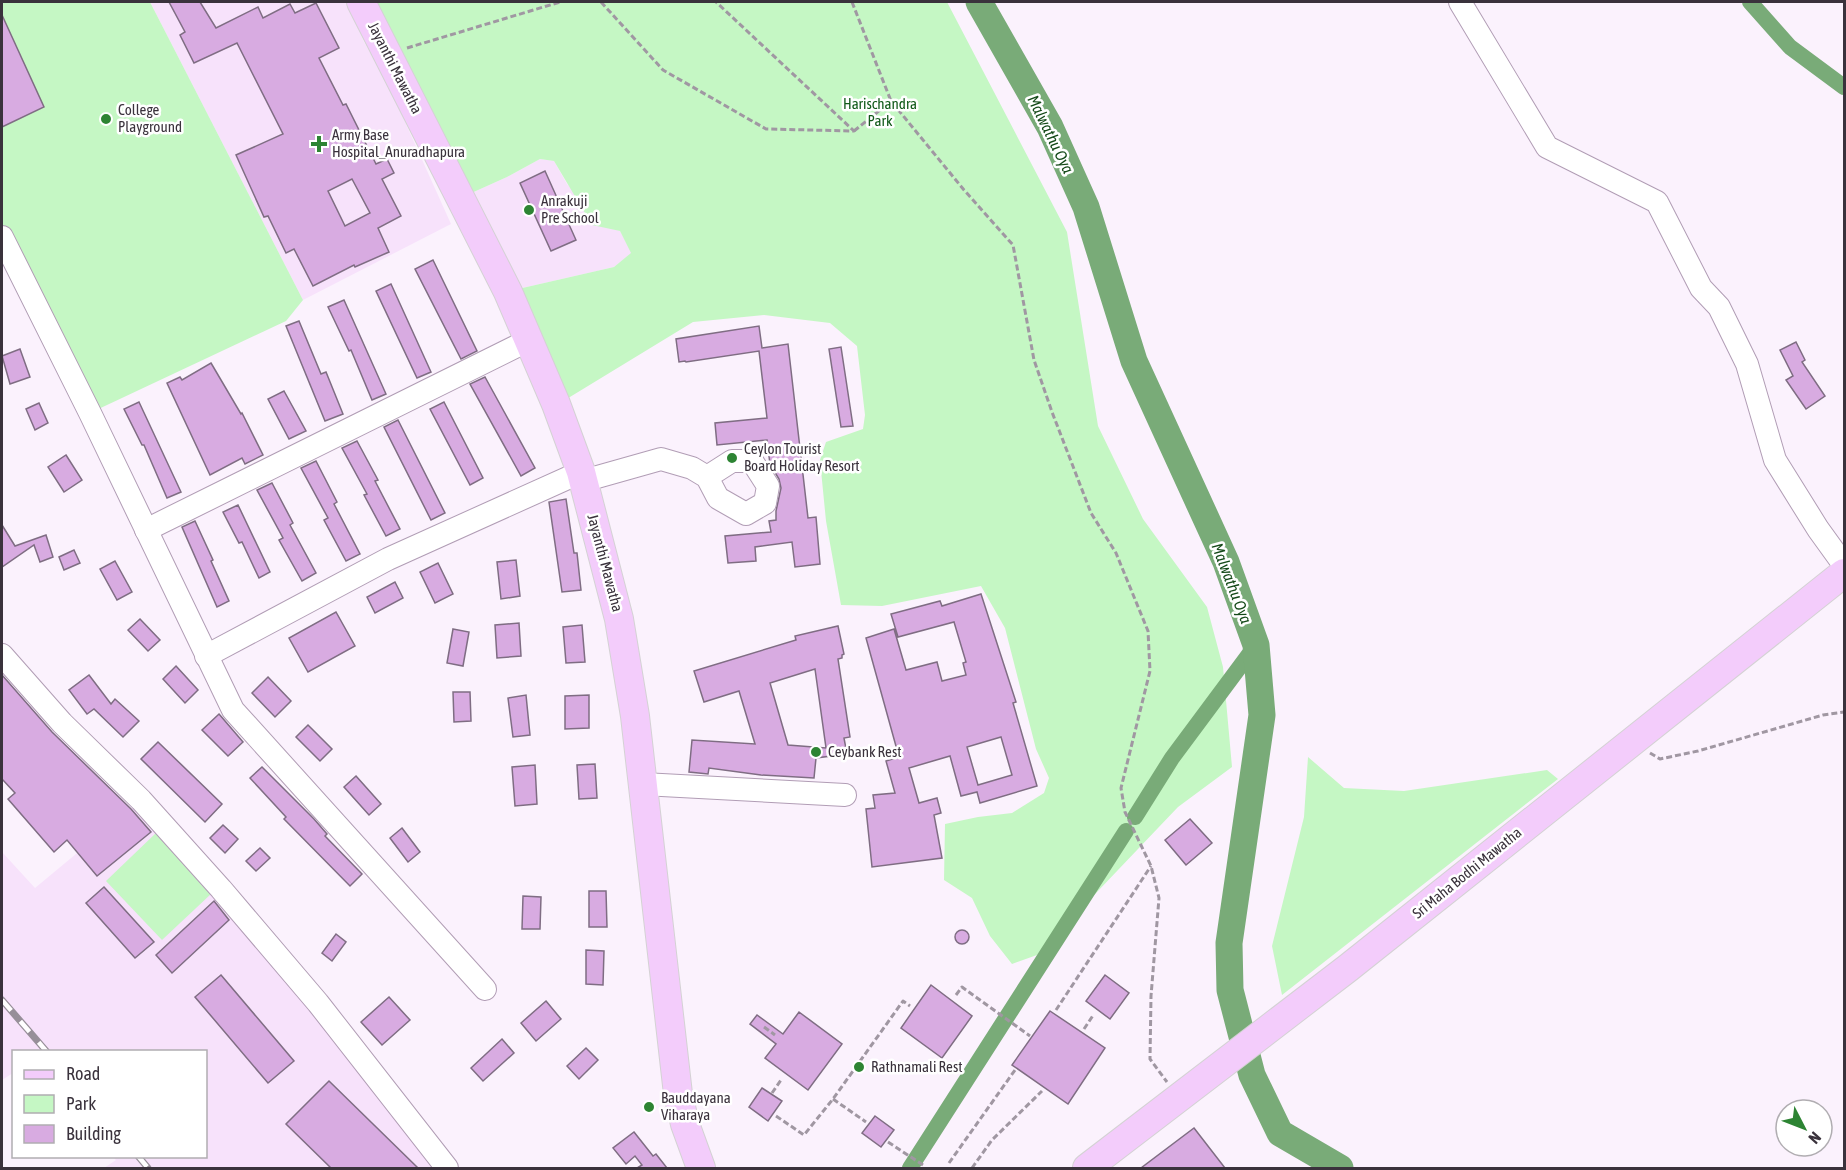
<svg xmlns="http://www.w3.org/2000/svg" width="1846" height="1170" font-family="'Asap Condensed',sans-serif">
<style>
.built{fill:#f7e2fb}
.green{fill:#c5f7c4}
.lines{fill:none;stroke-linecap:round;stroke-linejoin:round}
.canal{stroke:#79ab78;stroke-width:16}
.river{stroke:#79ab78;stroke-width:27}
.building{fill:#d8abe1;stroke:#7f6d83;stroke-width:1.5;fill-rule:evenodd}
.minor-casing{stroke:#b19db5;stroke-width:24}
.major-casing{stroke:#d4d2d4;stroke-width:30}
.path{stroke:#a097a2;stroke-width:3;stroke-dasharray:6 3;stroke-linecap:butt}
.minor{stroke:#fff;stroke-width:22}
.major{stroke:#f3ccfb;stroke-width:28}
.rail-casing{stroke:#978f99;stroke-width:7}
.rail{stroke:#fff;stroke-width:4.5;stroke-dasharray:14;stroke-linecap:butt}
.poi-dot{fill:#2d8433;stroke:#fff;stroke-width:2}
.labels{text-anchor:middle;stroke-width:5;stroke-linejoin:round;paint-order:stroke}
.street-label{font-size:15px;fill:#3a323c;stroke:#fff}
.park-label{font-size:15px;fill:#115a19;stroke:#fff}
.poi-label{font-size:15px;fill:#3a323c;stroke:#fff;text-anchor:start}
.water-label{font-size:16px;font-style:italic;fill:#144918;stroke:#fff}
</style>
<rect width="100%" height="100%" fill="#fbf2fd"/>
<g class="built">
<path d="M150,2h196l18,40 23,40 64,142 -148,76z"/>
<path d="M540,159l14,2 13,23 43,44 10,3 12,22 -18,14 -96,22 -51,-94 40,-18z"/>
<path d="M141,800l306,368h-343l12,-8 -3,-3 93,-1v-104h-192l-1,21 -11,7v-228l33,36z"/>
</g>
<g class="green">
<path d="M2,2h148l153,298 -17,21 -196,92 -88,-176z"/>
<path d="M368,2h579l120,230 31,194 45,93 64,88 16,60 9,100 -54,40 -141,148 -25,9 -22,-28 -18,-38 -28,-18 1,-56 33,-7 34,-4 32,-20 5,-15 -13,-29 -31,-121 -24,-42 -99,20 -41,-1 -15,-84 -6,-61 6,-18 37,-13 2,-14 -8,-69 -27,-23 -66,-8 -71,7 -128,78 -47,-111 96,-22 17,-14 -11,-22 -28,-6 -38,-64 -14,-2 -33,18 -40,18z"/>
<path d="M1308,757l36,31 60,3 143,-21 11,9 -276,216 -10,-49 32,-129z"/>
<path d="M156,833l56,60 -50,47 -56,-59z"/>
</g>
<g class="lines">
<g class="canal">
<path d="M1750,2l40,45 54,40"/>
<path d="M1135,817l37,-59 84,-113"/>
<path d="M910,1168l216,-337"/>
</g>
<path class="river" d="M979,2l71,125 36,80 48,154 92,201 30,83 6,70 -33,228 1,47 22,85 28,58 60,35"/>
</g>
<g class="building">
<path d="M169,2h31l16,26 42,-21 5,11 27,-14 5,9 21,-10 23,45 -20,10 24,47 3,-1 30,60 11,-5 7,14 -12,6 19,37 -23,12 11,24 -34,15 -1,-2 -41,21 -19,-37 -8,4 -18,-37 -4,1 -28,-62 47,-21 -46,-91 -43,20 -14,-28 5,-3zM352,179l18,34 -25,13 -17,-35z"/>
<path d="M2,15l42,92 -42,20z"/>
<path d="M545,171l31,69 -25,11 -31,-68z"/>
<path d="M433,260l44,91 -16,8 -46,-90z"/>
<path d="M391,284l40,88 -14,6 -41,-87z"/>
<path d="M344,300l42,94 -14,6 -21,-50 -2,1 -21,-44z"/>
<path d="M299,321l22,53 5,-2 17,42 -18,7 -39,-95z"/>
<path d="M759,326l3,22 26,-4 20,174 8,-1 4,47 -25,3 -3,-25 -37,5 1,14 -28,2 -3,-27 46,-4 -2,-11 7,-1v-9l5,-23 -2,-9 -9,-15 -3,-24 -50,5 -2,-22 52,-5 -8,-67 -73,11 -1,-1 -6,1 -3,-23z"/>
<path d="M1796,342l9,18 -3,2 23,34 -19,13 -20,-29 7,-4 -13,-26z"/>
<path d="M841,347l12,79 -12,1 -12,-78z"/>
<path d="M20,349l10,28 -20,7 -8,-28z"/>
<path d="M211,363l30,51 1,-1 21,42 -18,9 -3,-6 -32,17 -43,-92 13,-6 2,3z"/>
<path d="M485,377l50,91 -14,8 -51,-92z"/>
<path d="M284,391l22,40 -17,8 -21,-40z"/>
<path d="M139,402l42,90 -14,6 -23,-53h-2l-18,-36z"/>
<path d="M444,402l39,76 -13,7 -40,-76z"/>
<path d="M39,403l9,20 -13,7 -9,-21z"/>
<path d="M398,420l47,93 -14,7 -47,-93z"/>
<path d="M357,441l21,39 -3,1 25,48 -14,7 -22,-41 3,-1 -25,-46z"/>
<path d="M66,455l16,25 -18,12 -16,-25z"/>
<path d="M316,461l21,41 -3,2 26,50 -14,7 -22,-41 4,-2 -27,-50z"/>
<path d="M272,483l21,40 -3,2 26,48 -14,8 -23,-41 4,-2 -26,-48z"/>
<path d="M566,499l8,54h3l4,37 -19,2 -13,-90z"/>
<path d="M238,505l32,67 -11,6 -17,-36 -3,1 -16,-31z"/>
<path d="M195,521l18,39 -2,1 18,40 -12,6 -35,-80z"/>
<path d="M2,525l13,21 31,-11 7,22 -13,5 -6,-17 -32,22z"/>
<path d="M74,550l6,13 -16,7 -5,-13z"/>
<path d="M516,560l4,36 -19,3 -4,-37z"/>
<path d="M115,561l17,31 -15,8 -17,-31z"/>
<path d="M438,563l15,31 -18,9 -15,-31z"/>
<path d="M395,582l8,16 -28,15 -8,-16z"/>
<path d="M981,594l35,108 -3,1 24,83 -57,17 -3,-11 -16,4 -11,-40 -41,12 10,35 18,-5 4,15 -7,2 8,43 -70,9 -6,-58 9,-1 -2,-13 22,-2 -9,-32 13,-4 -33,-119 28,-9 12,41 31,-8 5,19 24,-6 -3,-12 3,-1 -12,-40 -56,15 -7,-23 49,-13 2,5zM1001,737l11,38 -34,10 -11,-38z"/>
<path d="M336,612l19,34 -47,26 -19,-34z"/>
<path d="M140,619l20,21 -12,11 -20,-21z"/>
<path d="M519,623l2,33 -24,2 -2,-33z"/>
<path d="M582,625l3,37 -19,1 -3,-36z"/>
<path d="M838,626l6,28 -2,1v3l-4,1 12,78 -6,1 3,16 -31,4 -2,20 -53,-3 -52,-7 -1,6 -19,-2 3,-32 63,4 -16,-53 -35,11 -10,-31 102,-31 -1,-4zM815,669l11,79 -38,-3 -18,-62z"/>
<path d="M453,629l16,3 -6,34 -16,-3z"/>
<path d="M176,666l22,24 -13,13 -22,-24z"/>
<path d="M2,675l50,57 79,77 20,23 -54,44 -30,-36 -13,12 -46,-53 7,-6 -13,-14z"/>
<path d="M89,675l22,29 4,-5 24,22 -16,16 -29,-28 -7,5 -18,-24z"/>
<path d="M268,677l23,24 -16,16 -23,-24z"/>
<path d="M453,692h17l1,29 -17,1z"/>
<path d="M526,695l4,40 -17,2 -5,-39z"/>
<path d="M589,695v33l-24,1v-33z"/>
<path d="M219,714l24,28 -15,14 -26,-26z"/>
<path d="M308,725l24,24 -12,12 -24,-24z"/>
<path d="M158,742l64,62 -17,18 -64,-63z"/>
<path d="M595,764l2,34 -18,1 -2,-34z"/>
<path d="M535,765l2,39 -22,2 -3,-39z"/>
<path d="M262,767l52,52 13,15 -2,2 37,38 -12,12 -66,-67 2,-2 -36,-39z"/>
<path d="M356,776l25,28 -12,11 -25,-28z"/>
<path d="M1190,819l22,24 -26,22 -21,-25z"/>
<path d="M223,825l15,14 -13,14 -15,-15z"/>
<path d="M402,828l18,24 -12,10 -18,-24z"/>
<path d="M260,848l10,10 -14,13 -10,-10z"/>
<path d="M104,887l50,55 -19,16 -49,-55z"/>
<path d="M589,891h17l1,36h-18z"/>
<path d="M523,896l18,1 -1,32h-18z"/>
<path d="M214,901l15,19 -57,53 -16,-18z"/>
<circle cx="962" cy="937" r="7"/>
<path d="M336,934l10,8 -14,19 -10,-8z"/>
<path d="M586,950l18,1 -1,34 -17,-1z"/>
<path d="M221,975l73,86 -26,22 -73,-86z"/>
<path d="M1105,975l24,18 -19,26 -24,-18z"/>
<path d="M931,985l41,31 -30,42 -41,-30z"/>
<path d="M389,997l21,23 -28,25 -21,-23z"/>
<path d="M546,1001l15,18 -25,22 -15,-18z"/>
<path d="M1050,1011l55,37 -37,56 -56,-39z"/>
<path d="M799,1012l43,32 -34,46 -43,-32 11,-14 -26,-20 7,-9 26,19z"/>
<path d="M502,1039l12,14 -31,28 -12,-13z"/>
<path d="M586,1048l12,12 -19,19 -12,-13z"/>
<path d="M329,1081l89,87h-87l-45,-44z"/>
<path d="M762,1088l20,13 -14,20 -19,-14z"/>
<path d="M875,1116l19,14 -13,17 -19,-14z"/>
<path d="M1194,1128l31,40h-84z"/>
<path d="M634,1132l19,24 3,-2 11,14h-30l5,-3 -7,-9 -9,8 -13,-16z"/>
</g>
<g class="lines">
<defs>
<g id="minor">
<path d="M1460,2l87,145 110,55 44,86 18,19 28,57 28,96 43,69 26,36"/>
<path d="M2,237l88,176 143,297 252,279"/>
<path d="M583,481l78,-22 31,9 15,9 11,21 28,16 19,-11 3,-17 -16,-25h-20l-25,16"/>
<path d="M146,530l383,-190"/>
<path d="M2,655l60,68 79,77 80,89 97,114 129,165"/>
<path d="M206,656l182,-97 193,-87"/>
<path d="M643,784l202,11"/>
</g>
<g id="major">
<path d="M361,2l147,290 48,112 25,68 38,147 16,97 43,378 7,30 16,44"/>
<path d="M1087,1168l261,-200 496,-395"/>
</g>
</defs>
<use href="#minor" class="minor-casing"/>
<use href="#major" class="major-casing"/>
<g class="path">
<path d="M601,2l62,68 103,59 88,2 -138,-129"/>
<path d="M852,2l39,99 73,89 49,55 21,115 18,52 39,101 25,40 32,78 2,40 -29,117 4,24 26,54 8,32 -8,98 -1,63 17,23"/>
<path d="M407,48l153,-46"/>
<path d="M854,131l37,-30"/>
<path d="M1650,753l10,6 38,-8 125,-36 21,-3"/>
<path d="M956,995l6,-8 68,49"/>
<path d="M1056,1010l95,-144"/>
<path d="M764,1027l11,8"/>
<path d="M1084,1029l10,-15"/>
<path d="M772,1093l9,-13"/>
<path d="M833,1099l33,23"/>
<path d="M776,1116l28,19 29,-36 70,-98 7,5"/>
<path d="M888,1142l35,23"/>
<path d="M949,1163l66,-93"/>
<path d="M972,1168l20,-28 50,-49"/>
</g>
<use href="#minor" class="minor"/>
<use href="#major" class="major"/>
<defs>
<g id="rail">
<path d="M2,1000l45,52"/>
<path d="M138,1156l10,12"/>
</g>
</defs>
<use href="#rail" class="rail-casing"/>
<use href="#rail" class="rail"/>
</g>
<g class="poi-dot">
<circle cx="106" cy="119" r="6"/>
<path d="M316 135h6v6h6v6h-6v6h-6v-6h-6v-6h6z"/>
<circle cx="529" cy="210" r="6"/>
<circle cx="732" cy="458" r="6"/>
<circle cx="816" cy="752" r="6"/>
<circle cx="859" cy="1067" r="6"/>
<circle cx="649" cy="1107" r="6"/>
</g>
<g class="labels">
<g class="street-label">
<text transform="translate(395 68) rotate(63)" y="5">Jayanthi Mawatha</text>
<text transform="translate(605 563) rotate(75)" y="5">Jayanthi Mawatha</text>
<text transform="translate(1467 873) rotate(-39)" y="5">Sri Maha Bodhi Mawatha</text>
</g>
<g class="park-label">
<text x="880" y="109">Harischandra<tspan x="880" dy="17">Park</tspan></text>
</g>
<g class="poi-label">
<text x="118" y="115">College<tspan x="118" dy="17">Playground</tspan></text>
<text x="332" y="140">Army Base<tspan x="332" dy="17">Hospital_Anuradhapura</tspan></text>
<text x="541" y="206">Anrakuji<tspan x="541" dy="17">Pre School</tspan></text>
<text x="744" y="454">Ceylon Tourist<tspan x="744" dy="17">Board Holiday Resort</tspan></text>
<text x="828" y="757">Ceybank Rest</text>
<text x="871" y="1072">Rathnamali Rest</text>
<text x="661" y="1103">Bauddayana<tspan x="661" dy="17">Viharaya</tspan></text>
</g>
<g class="water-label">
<text transform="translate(1051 134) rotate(64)" y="6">Malwathu Oya</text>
<text transform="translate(1232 583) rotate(69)" y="6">Malwathu Oya</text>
</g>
</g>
<rect width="1846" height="1170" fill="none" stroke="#3a323c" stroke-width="6"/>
<rect x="12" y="1050" width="195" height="108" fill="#ffffff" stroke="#b0adb1" stroke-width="1.5"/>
<rect x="24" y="1070" width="30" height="9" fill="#f3ccfb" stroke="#b0adb1" stroke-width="1.5"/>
<text x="66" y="1080" font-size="18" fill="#3a323c">Road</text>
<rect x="24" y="1095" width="30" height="18" fill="#c5f7c4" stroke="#b0adb1" stroke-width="1.5"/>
<text x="66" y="1110" font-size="18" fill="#3a323c">Park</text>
<rect x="24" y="1125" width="30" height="18" fill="#d8abe1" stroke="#b0adb1" stroke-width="1.5"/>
<text x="66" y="1140" font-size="18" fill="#3a323c">Building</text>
<g transform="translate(1804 1128) rotate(132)"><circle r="28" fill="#ffffff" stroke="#b0adb1" stroke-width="1.5"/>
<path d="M0-4.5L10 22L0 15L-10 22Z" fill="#2d8433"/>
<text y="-9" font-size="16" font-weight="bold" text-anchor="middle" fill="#3a323c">N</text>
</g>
</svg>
